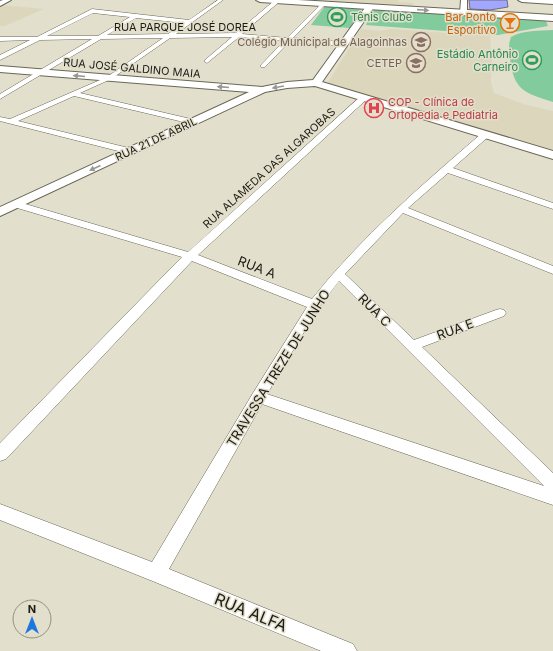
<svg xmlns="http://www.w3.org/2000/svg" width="553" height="651" font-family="Inter,sans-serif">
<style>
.built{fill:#dcd7bc}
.green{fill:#81cb9c}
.building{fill:#a3a6fe;stroke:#6c6d7e}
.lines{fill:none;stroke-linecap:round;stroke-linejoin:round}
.street-casing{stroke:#6a6756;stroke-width:1}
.secondary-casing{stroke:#6a6756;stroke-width:2}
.primary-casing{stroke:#6a6756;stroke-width:2}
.street{fill:#fff;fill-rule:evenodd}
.secondary{fill:#fff;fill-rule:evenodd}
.primary{fill:#fff;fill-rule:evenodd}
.oneway{fill:#999895}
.labels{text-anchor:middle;stroke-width:3;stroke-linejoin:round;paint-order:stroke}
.far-leisure-label{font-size:11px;fill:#27864d;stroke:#e2dfcc;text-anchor:start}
.far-food-label{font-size:11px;fill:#c56008;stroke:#e2dfcc;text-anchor:end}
.far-street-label{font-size:11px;fill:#1d1b14;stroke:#e2dfcc}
.far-education-label{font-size:11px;fill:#785e54;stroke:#e2dfcc;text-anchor:end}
.far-health-label{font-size:11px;fill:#be3a42;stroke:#e2dfcc;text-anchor:start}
.street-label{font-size:13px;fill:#1d1b14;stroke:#e2dfcc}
.near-street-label{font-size:16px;fill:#1d1b14;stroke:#e2dfcc}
</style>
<rect width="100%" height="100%" fill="#e2dfcc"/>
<g class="built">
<path d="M310,0h89l-1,2 15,1 -1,6 -104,-7z"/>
<path d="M2,5l42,4 -39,17h-5v-20z"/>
<path d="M361,29l18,2 13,-2 98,7 2,24 -1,22 3,11 32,12 27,6v39l-226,-66z"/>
</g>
<g class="green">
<path d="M325,6l36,3 -11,19 -39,-3z"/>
<path d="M373,9l173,12 2,5 -50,9 -132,-10z"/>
<path d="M553,30v72c-29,-9 -39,-12 -43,-43 -1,-8 -2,-14 1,-22 12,-7 28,-6 42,-7z"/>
</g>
<path class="building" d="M469,0h38l1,7 -18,3 -20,-1z"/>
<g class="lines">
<defs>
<g id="street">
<path d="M218,0h5l-47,34 60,-1 39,-33h4v2l-37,32 45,4 36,-36 3,2 -1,1 -32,33 50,4 3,2 -3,2 -53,-5 -25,26h-4v-2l23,-24 -45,-4 -32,26 -2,-1v-2l27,-23 -62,1 -59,41 -31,14 115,27v4h-3l-118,-28 -56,25 115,28 1,2 -1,2 -3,1 -130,-33v-4l10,2 97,-42 56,-39 -62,1 -101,60v-5l92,-55 -52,1 -40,20v-5l30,-15 -30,1v-4h37l55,-28 97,11zM93,13l37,4 -32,19h-51zM136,18l48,5 -16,11 -61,1z"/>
<path d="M361,96h3l4,2 -170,157 114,44c49,-62 110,-114 170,-166h6l1,2 -1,2 -35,31 100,35v6l-105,-36 -40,35 145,58v8l-150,-61 -58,61 69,66 82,-30 4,-1 4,1 2,3 -2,3 -82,31 131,126v32l-291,-101 -93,165 184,75 4,7h-36l-166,-69 -155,-62v-16l152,58 101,-169 54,-86 -115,-46 -186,198 -6,2v-18l182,-186 -168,-50 -1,-2 1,-2h8l166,49zM339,281l205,205 -277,-92 52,-87z"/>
</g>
<g id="secondary">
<path d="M3,0h8l-11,6v-5z"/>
<path d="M461,0h6v15h-3l-4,-2z"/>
<path d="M367,5h6l1,2 -52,75 231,69v8l-238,-73 -28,2 -22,4 -265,124v-9l249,-115 -249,-20v-6l262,21 25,-5 26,-2z"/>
</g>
<g id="primary">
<path d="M256,0h42l255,15v6l-293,-19z"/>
<path d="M518,0h35v4l-31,-2z"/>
</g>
</defs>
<use href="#street" class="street-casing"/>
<use href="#secondary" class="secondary-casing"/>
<use href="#primary" class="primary-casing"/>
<use href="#street" class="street"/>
<use href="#secondary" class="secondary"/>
<use href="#primary" class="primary"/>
</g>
<defs><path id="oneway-solid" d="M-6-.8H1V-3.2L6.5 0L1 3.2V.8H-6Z"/></defs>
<g class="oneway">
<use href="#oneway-solid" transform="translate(423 10) rotate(4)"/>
<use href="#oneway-solid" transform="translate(79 76) rotate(-175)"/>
<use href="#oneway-solid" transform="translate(223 87) rotate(-175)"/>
<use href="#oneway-solid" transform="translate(278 87) rotate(170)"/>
<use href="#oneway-solid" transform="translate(95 168) rotate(155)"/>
</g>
<defs>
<symbol id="stadium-ring" viewBox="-11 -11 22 22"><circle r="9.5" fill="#e2dfcc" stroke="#2e9e5b" stroke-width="1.5"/><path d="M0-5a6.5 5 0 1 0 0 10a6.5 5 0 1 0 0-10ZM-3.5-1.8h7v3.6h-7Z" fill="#2e9e5b"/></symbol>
<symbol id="bar-ring" viewBox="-11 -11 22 22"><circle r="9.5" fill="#e2dfcc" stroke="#e8710a" stroke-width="1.5"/><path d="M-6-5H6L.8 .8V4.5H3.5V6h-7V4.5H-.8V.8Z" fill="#e8710a"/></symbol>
<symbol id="school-ring" viewBox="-11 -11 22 22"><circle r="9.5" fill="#e2dfcc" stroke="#8d6e63" stroke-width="1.5"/><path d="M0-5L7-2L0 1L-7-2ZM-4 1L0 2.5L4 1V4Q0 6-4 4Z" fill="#8d6e63"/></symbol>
<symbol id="hospital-ring" viewBox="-11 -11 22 22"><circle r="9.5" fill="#e2dfcc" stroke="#e0444e" stroke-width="1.5"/><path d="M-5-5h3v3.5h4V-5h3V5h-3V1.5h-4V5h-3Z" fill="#e0444e"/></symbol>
</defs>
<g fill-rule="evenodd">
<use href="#stadium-ring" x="326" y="6" width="22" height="22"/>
<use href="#bar-ring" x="499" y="12" width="22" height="22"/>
<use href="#school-ring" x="410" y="31" width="22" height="22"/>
<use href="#stadium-ring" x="521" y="49" width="22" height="22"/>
<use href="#school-ring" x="405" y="52" width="22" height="22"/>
<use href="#hospital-ring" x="363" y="97" width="22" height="22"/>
</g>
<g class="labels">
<g class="far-leisure-label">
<text x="351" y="21">Tênis Clube</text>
<text x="518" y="58" text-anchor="end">Estádio Antônio<tspan x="518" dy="13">Carneiro</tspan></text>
</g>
<g class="far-food-label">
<text x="496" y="21">Bar Ponto<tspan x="496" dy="13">Esportivo</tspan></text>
</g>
<g class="far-street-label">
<text x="185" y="31">RUA PARQUE JOSÉ DOREA</text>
<text transform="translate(132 68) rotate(5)" y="4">RUA JOSÉ GALDINO MAIA</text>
<text transform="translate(156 139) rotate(-25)" y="4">RUA 21 DE ABRIL</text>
<text transform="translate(269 168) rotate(-42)" y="4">RUA ALAMEDA DAS ALGAROBAS</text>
</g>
<g class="far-education-label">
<text x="407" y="46">Colégio Municipal de Alagoinhas</text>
<text x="402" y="67">CETEP</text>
</g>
<g class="far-health-label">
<text x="388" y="106">COP - Clínica de<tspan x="388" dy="13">Ortopedia e Pediatria</tspan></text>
</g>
<g class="street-label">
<text transform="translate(257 267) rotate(21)" y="5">RUA A</text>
<text transform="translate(375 310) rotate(45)" y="5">RUA C</text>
<text transform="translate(455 329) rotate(-20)" y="5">RUA E</text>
<text transform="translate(278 368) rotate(-58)" y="5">TRAVESSA TREZE DE JUNHO</text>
</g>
<g class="near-street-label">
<text transform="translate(251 612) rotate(22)" y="6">RUA ALFA</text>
</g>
</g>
<g transform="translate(32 619)"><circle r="19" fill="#e2dfcc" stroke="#939182"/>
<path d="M0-3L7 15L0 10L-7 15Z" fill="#1e77e1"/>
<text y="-6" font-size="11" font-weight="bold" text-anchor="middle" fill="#1d1b14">N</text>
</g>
</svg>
